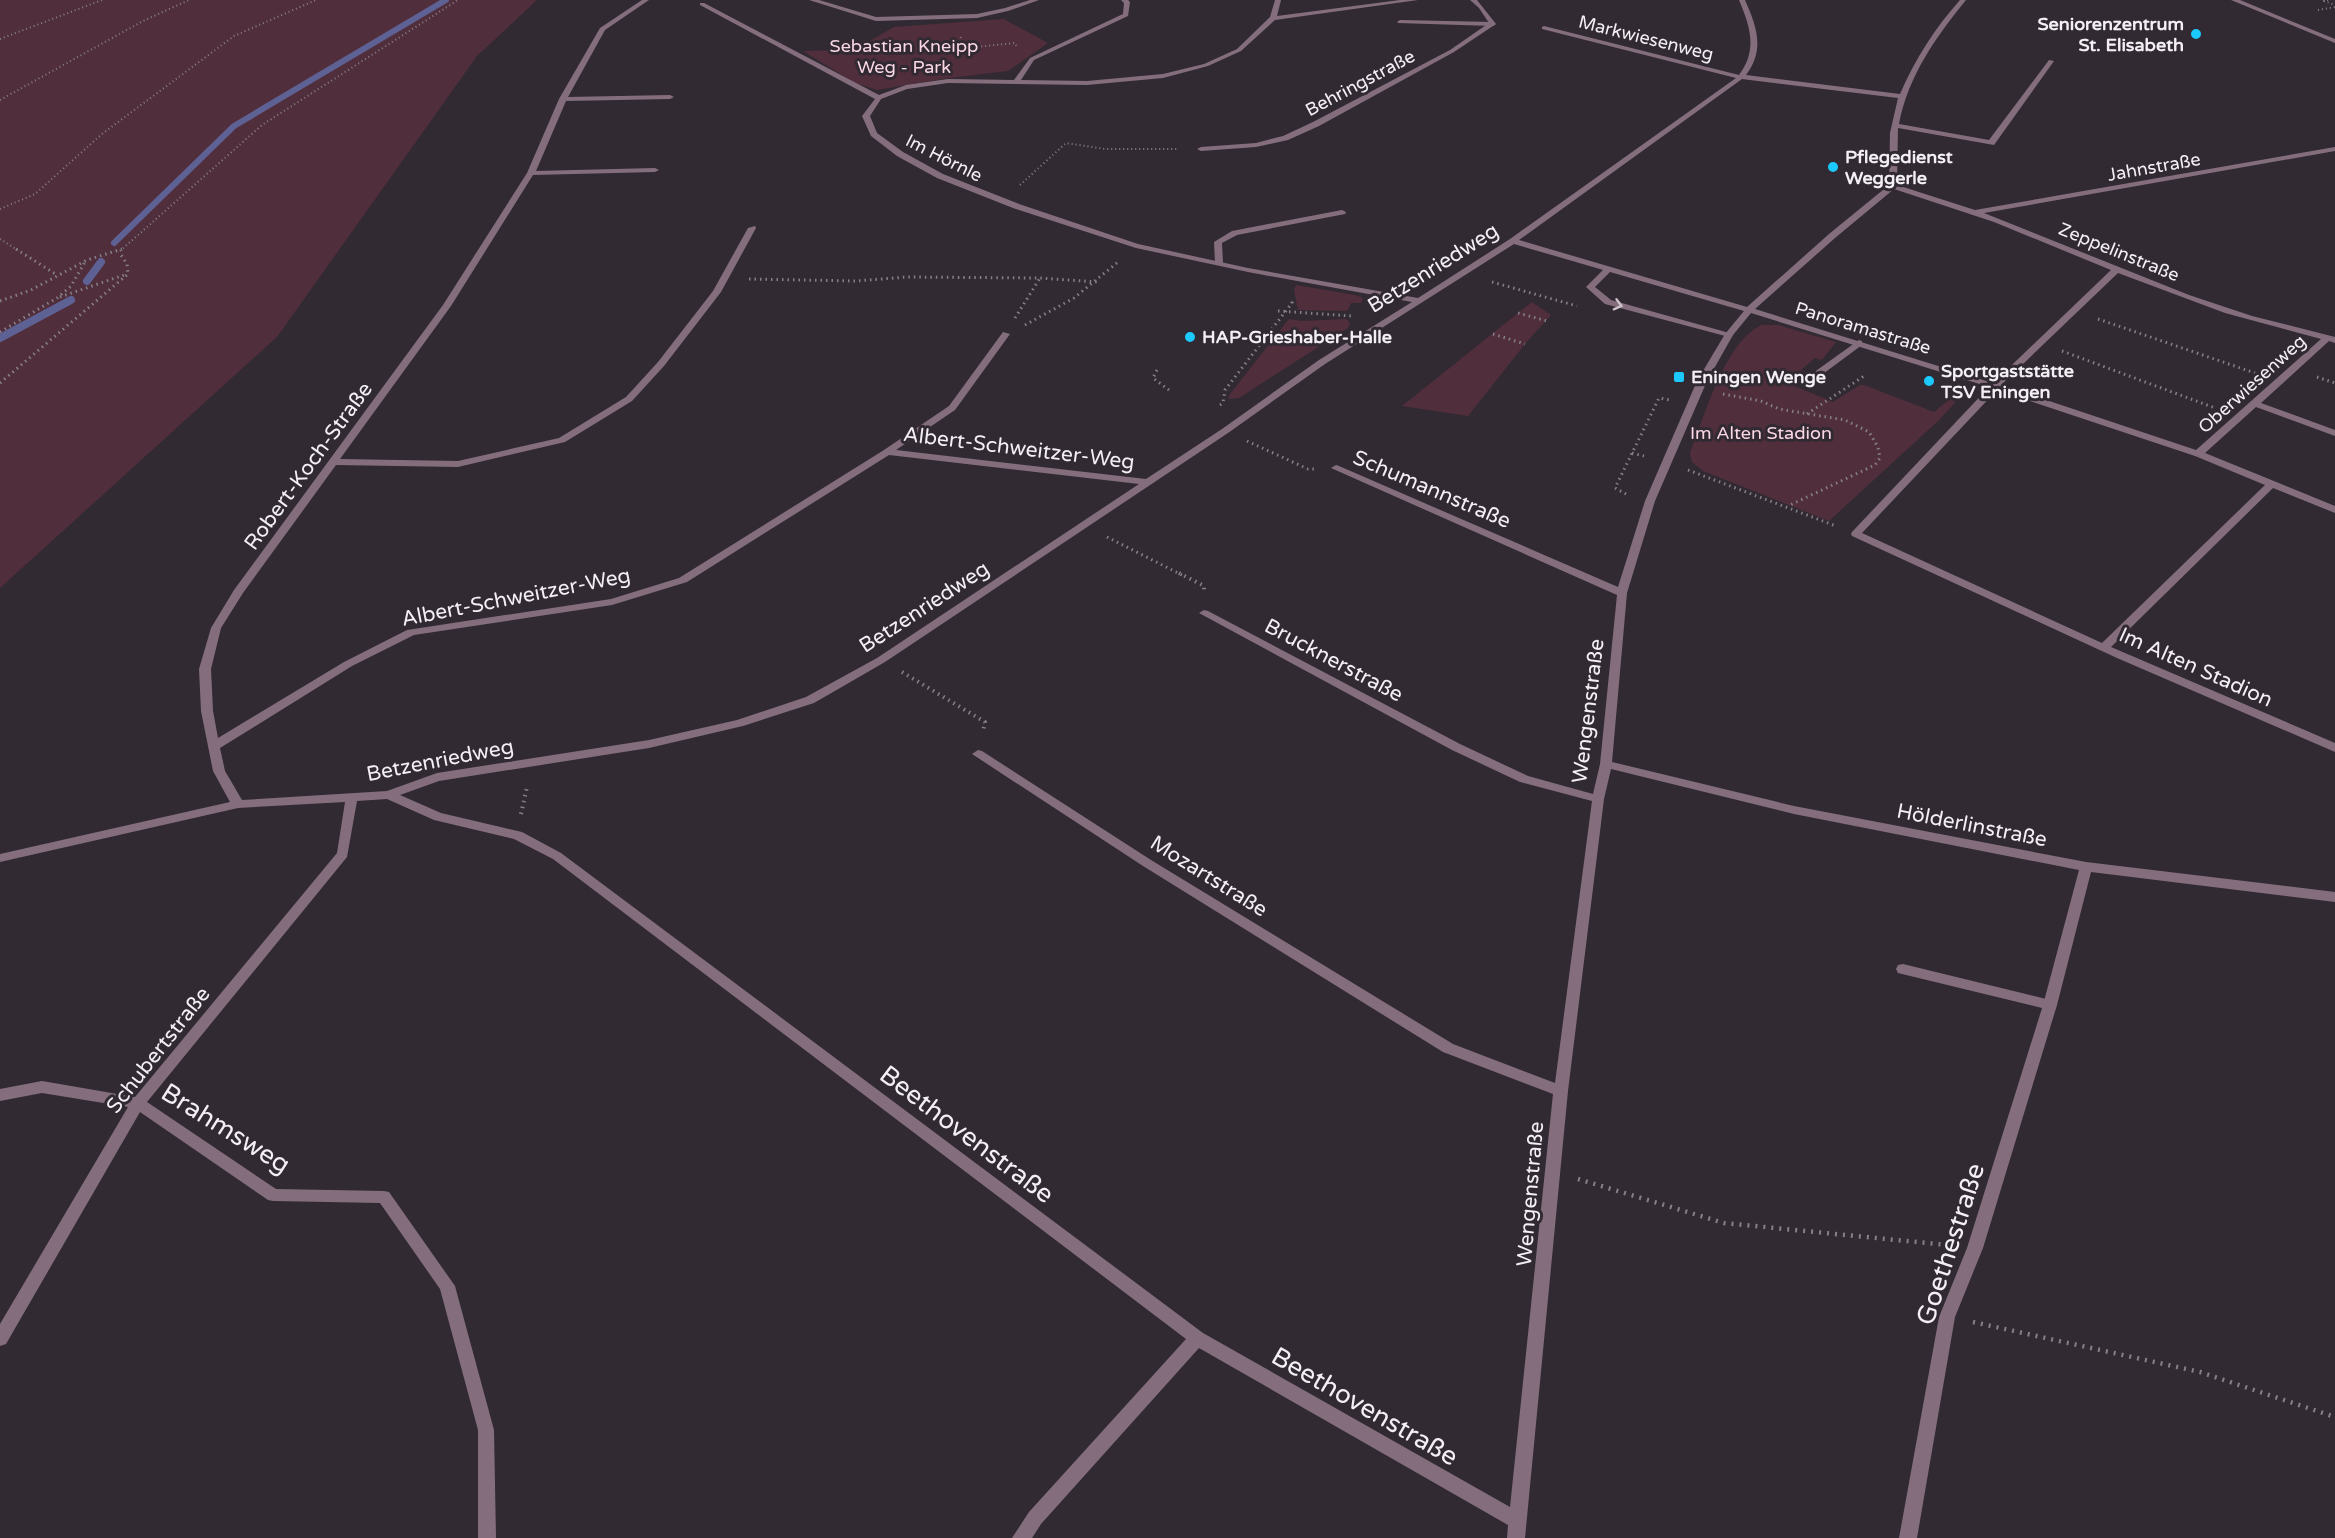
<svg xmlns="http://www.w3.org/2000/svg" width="2335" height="1538" font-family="'Varela Round',sans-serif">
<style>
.green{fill:#512e3c}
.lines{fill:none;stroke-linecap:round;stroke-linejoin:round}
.stream-far1{stroke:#5e6193;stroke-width:6}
.stream{stroke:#5e6193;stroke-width:8}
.path-far3{stroke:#868088;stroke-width:2;stroke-dasharray:1 3;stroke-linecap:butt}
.path-far2{stroke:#868088;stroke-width:3;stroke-dasharray:1.5 4;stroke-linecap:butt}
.path-far1{stroke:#868088;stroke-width:4;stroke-dasharray:1.5 4.5;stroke-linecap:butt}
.path{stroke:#868088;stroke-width:4.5;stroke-dasharray:2 6;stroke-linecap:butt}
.service{fill:#846e7e;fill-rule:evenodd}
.minor{fill:#846e7e;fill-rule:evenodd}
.oneway{stroke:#cdc2cb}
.poi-dot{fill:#1bc9fc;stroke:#312a33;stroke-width:2}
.labels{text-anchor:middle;stroke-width:6;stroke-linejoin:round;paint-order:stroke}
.far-poi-label{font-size:18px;font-weight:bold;fill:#f4eff5;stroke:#312a33;text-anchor:start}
.far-street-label{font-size:18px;fill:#f4eff5;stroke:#312a33}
.far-park-label{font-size:18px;fill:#fcd8e5;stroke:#312a33}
.street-label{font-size:21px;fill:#f4eff5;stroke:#312a33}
.near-street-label{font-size:26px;fill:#f4eff5;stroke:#312a33}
</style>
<rect width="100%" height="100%" fill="#312a33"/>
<g class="green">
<path d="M0,0h537l-60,56 -200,281 -277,251z"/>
<path d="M1004,19l44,24 -40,28 -59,7 -72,12 -22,-7 -52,-32 51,-1 40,-23z"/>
<path d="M1296,285l59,10 8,3 -2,5h-10l-4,8 -49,-1 -4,-20z"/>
<path d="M1532,302l19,13 -26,29 -57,72 -66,-10z"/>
<path d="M1289,319l12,2 45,-2 4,4 -2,5 -109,70 -11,1 2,-5z"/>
<path d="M1762,325h16l58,17 -14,18 -7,-2 -14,12 6,3 -15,12 41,17 27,-17h4l70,27 29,-24 3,3 -29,31 -108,99 -126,-50 -11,-9 -2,-9c15,-37 34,-111 72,-128z"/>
</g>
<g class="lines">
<path class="stream-far1" d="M114,243l120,-117 212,-126"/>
<g class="stream">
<path d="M87,281l14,-19"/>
<path d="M0,338l71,-38"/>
</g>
<g class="path-far3">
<path d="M2328,0l-4,1 11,4"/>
<path d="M2318,10l17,-3"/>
<path d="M961,37l-3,7 7,4 50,-5 2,4"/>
<path d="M0,39l102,-39"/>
<path d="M0,100l143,-79 46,-21"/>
<path d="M1020,185l46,-42 39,6h74"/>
<path d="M0,209l35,-15 67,-60 132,-98 82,-36"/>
<path d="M0,239l19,12"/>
<path d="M120,251l142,-126 196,-125"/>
</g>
<g class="path-far2">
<path d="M16,249l41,26"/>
<path d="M749,279l107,2 51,-4 133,1 57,4"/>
<path d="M1492,282l85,24"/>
<path d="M60,297l64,-22"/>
<path d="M0,301l31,-11 56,-30 35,-11"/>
<path d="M1278,311l74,5"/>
<path d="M1518,313l29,8"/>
<path d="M1015,318l25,-40"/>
<path d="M2098,319l157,54"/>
<path d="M1025,325l49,-27 44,-36"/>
<path d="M0,332l57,-34 14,-12 15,-26"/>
<path d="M1493,334l32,10"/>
<path d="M2062,351l153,57"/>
<path d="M1157,370l-4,8 16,12"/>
<path d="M2317,377l18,6"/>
<path d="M0,383l128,-109 -1,-10 -8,-12"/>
<path d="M1723,394l38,7 18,8 66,11 24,12 9,15 2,11 -5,7 -87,41"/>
<path d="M1220,405l3,-2 2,-13 67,-87 -1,-4"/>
<path d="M1807,414l57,-38"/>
<path d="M1247,441l61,28h7"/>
<path d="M1632,453l12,3"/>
<path d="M1688,470l148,56"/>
<path d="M1626,494l-11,-6 44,-90 11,2"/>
<path d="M1107,537l75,38"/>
</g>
<g class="path-far1">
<path d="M1179,573l25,13v7"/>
<path d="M902,672l83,50 -2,10"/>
<path d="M521,814l6,-27"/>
</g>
<g class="path">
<path d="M1578,1179l146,44 223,22"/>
<path d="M1973,1322l227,50 135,45"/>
</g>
<g class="service">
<path d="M1400,20l93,2 3,2 -3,2 -95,-3 -1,-1z"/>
<path d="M1342,210l4,2 -1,2 -108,21 -15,8 1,20 -4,2 -4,-2 -1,-21 18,-11z"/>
<path d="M1605,268l7,2 -17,17 16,13 122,34 -4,3 -124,-33 -19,-17z"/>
<path d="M1859,340l3,1v4l-50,37h-6v-4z"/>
<path d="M1903,964l147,36 5,1 2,4 -2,4 -5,1 -152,-37 -2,-4 2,-4z"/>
</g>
<g class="minor">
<path d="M642,0h7l-44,30 -37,67 102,-2 4,2 -4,2 -104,2 -30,70 119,-3 4,2 -4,2 -122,3 -82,131 -111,153 118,2 101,-23 67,-41 32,-35 55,-71 35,-63 7,-2 1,2 -35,64 -57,74 -32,35 -67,41 -107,25 -122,-2 -93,128 -22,35 -10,41 2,42 5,27 126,-76 63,-32 204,-31 68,-21 205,-128 65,-44 54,-74 7,2 -55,76 -59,40 250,29 76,-50 97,-69 93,-58 -164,-30 -112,-24 -123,-40 -76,-30 -40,-22 -26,-20 -9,-20 13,-17 -175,-94v-2h4l175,92 27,-10 42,-6 66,1 16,-22 93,-44 1,-11 -3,-3h7l2,2 -2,14 -94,44 -13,20 66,1 76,-7 41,-10 33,-15 33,-32 5,-17h6l-4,16 123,-16h18l-143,20 -34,31 -33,15 -45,12 -76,7 -139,-2 -41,6 -26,10 -11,17 7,17 26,19 40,22 76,30 119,40 110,24 170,30 92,-59 226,-161 -194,-49v-2l2,-1 195,49c19,-25 11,-49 0,-75h6c12,27 20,50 1,75l154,19c15,-35 35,-66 60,-94h6c-30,37 -58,76 -67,124l90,16 60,-80 5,1 -60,84 -96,-17 -1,57 78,25 360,-63v4l-351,62 205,82 63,21 83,21v6l-6,-2 -68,62 74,27v6l-79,-29 -51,46 130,53v7l-62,-25 -162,159 224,96v9l-218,-94 -265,-122 -1,-2 1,-2 137,-145 -238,-74 -18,22 -26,46 -52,120 -28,92 -15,169 182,44 292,56 249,30v10l-244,-30 -34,133 -74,243 -28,69 -38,221h-18l40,-221 28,-69 76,-243 36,-135 -285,-56 -183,-45 -7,30 -36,292 -43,447h-18l1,-13 -309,-177 -158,176 -9,14h-20l17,-26 157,-173 -633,-480 -39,-20 -80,-19 -47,-21 -30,2 -10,56 -200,245 129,87 108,2 5,1 66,94 39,144 2,108h-18v-108l-38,-141 -60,-86 -107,-2 -5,-1 -128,-88 -134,232 -6,2v-22l128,-217 -86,-14 -42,8v-12l42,-8 93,16 202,-244 8,-51 -107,6 -238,54v-8l230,-52 -17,-31 -12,-60 -2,-42 12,-41 23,-38 209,-285 84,-132 32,-74 41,-71zM1742,79l156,19 -8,35 -1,52 -60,49 -82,73 -228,-67zM1894,189l100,33 117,48 -118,113 -238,-74 80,-71zM1514,244l230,67 -19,23 -28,47 -52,120 -27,86 -279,-121 -3,-1 -5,3 286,127 -17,169 -7,30 -65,-18 -68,-32 -252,-133 -4,-1 -5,3 253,137 68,32 72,19 -37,282 -102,-39 -302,-184 -169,-109 -4,-1 -6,4 171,112 300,186 110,42 -43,413 -307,-174 -642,-480 -39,-21 -81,-19 -41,-18 39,-14 210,-33 94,-22 71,-23 71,-41 343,-229 97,-69zM2118,273l107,40 96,26 -125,111 -195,-65zM1997,390l198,66 70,29 -163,158 -240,-110zM889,455l250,29 -262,174 -71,39 -69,23 -88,20 -212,33 -50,18 -145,9 -17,-29 -5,-23 132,-82 62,-31 198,-30 75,-23z"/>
<path d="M809,0h10l57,17 101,-3 28,-6 25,-8h9l-31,11 -31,7 -101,3z"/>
<path d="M1470,0h7l19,24 -42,28 -135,74 -31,14 -32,7 -55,4 -4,-2 4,-2 55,-4 27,-7 30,-14 137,-72 39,-27 -10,-15z"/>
<path d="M2231,0h9l95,39v4z"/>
</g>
</g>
<defs><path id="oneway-chevron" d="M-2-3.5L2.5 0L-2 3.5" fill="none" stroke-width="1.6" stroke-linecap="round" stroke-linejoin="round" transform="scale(1.5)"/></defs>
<use class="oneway" href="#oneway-chevron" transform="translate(1618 305) rotate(15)"/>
<g class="poi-dot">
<circle cx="2196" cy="34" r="6"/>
<circle cx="1833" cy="167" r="6"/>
<circle cx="1190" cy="337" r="6"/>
<rect x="1673" y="371" width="12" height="12" rx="3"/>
<circle cx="1929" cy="381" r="6"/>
</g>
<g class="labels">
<g class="far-poi-label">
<text x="2184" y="30" text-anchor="end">Seniorenzentrum<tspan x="2184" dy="21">St. Elisabeth</tspan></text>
<text x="1845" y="163">Pflegedienst<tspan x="1845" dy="21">Weggerle</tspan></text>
<text x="1202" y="343">HAP-Grieshaber-Halle</text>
<text x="1941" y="377">Sportgaststätte<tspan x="1941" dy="21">TSV Eningen</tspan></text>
<text x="1691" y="383">Eningen Wenge</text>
</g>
<g class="far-street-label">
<text transform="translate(1646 38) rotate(14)" y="6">Markwiesenweg</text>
<text transform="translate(1360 83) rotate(-28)" y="6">Behringstraße</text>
<text transform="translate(944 158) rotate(27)" y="6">Im Hörnle</text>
<text transform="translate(2154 167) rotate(-10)" y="6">Jahnstraße</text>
<text transform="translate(2119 252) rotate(22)" y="6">Zeppelinstraße</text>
<text transform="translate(1863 328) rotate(17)" y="6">Panoramastraße</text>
<text transform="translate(2252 384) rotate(-42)" y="6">Oberwiesenweg</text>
</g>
<g class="far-park-label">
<text x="904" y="52">Sebastian Kneipp<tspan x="904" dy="21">Weg - Park</tspan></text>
<text x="1761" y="439">Im Alten Stadion</text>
</g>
<g class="street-label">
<text transform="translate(1433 268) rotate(-32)" y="7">Betzenriedweg</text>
<text transform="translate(1019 448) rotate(7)" y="7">Albert-Schweitzer-Weg</text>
<text transform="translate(308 466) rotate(-54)" y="7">Robert-Koch-Straße</text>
<text transform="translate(1432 489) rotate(23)" y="7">Schumannstraße</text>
<text transform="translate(516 597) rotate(-11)" y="7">Albert-Schweitzer-Weg</text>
<text transform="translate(924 607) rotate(-33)" y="7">Betzenriedweg</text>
<text transform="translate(1334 660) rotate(28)" y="7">Brucknerstraße</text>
<text transform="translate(2196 667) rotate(24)" y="7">Im Alten Stadion</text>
<text transform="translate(1588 711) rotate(-83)" y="7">Wengenstraße</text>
<text transform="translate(440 760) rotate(-11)" y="7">Betzenriedweg</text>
<text transform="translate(1972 825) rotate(11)" y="7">Hölderlinstraße</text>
<text transform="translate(1209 876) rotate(32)" y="7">Mozartstraße</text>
<text transform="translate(158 1050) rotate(-52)" y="7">Schubertstraße</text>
<text transform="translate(1530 1194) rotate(-85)" y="7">Wengenstraße</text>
</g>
<g class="near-street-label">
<text transform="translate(226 1128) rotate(32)" y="9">Brahmsweg</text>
<text transform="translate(967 1134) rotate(37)" y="9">Beethovenstraße</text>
<text transform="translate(1950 1244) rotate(-72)" y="9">Goethestraße</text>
<text transform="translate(1365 1406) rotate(30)" y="9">Beethovenstraße</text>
</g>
</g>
</svg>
